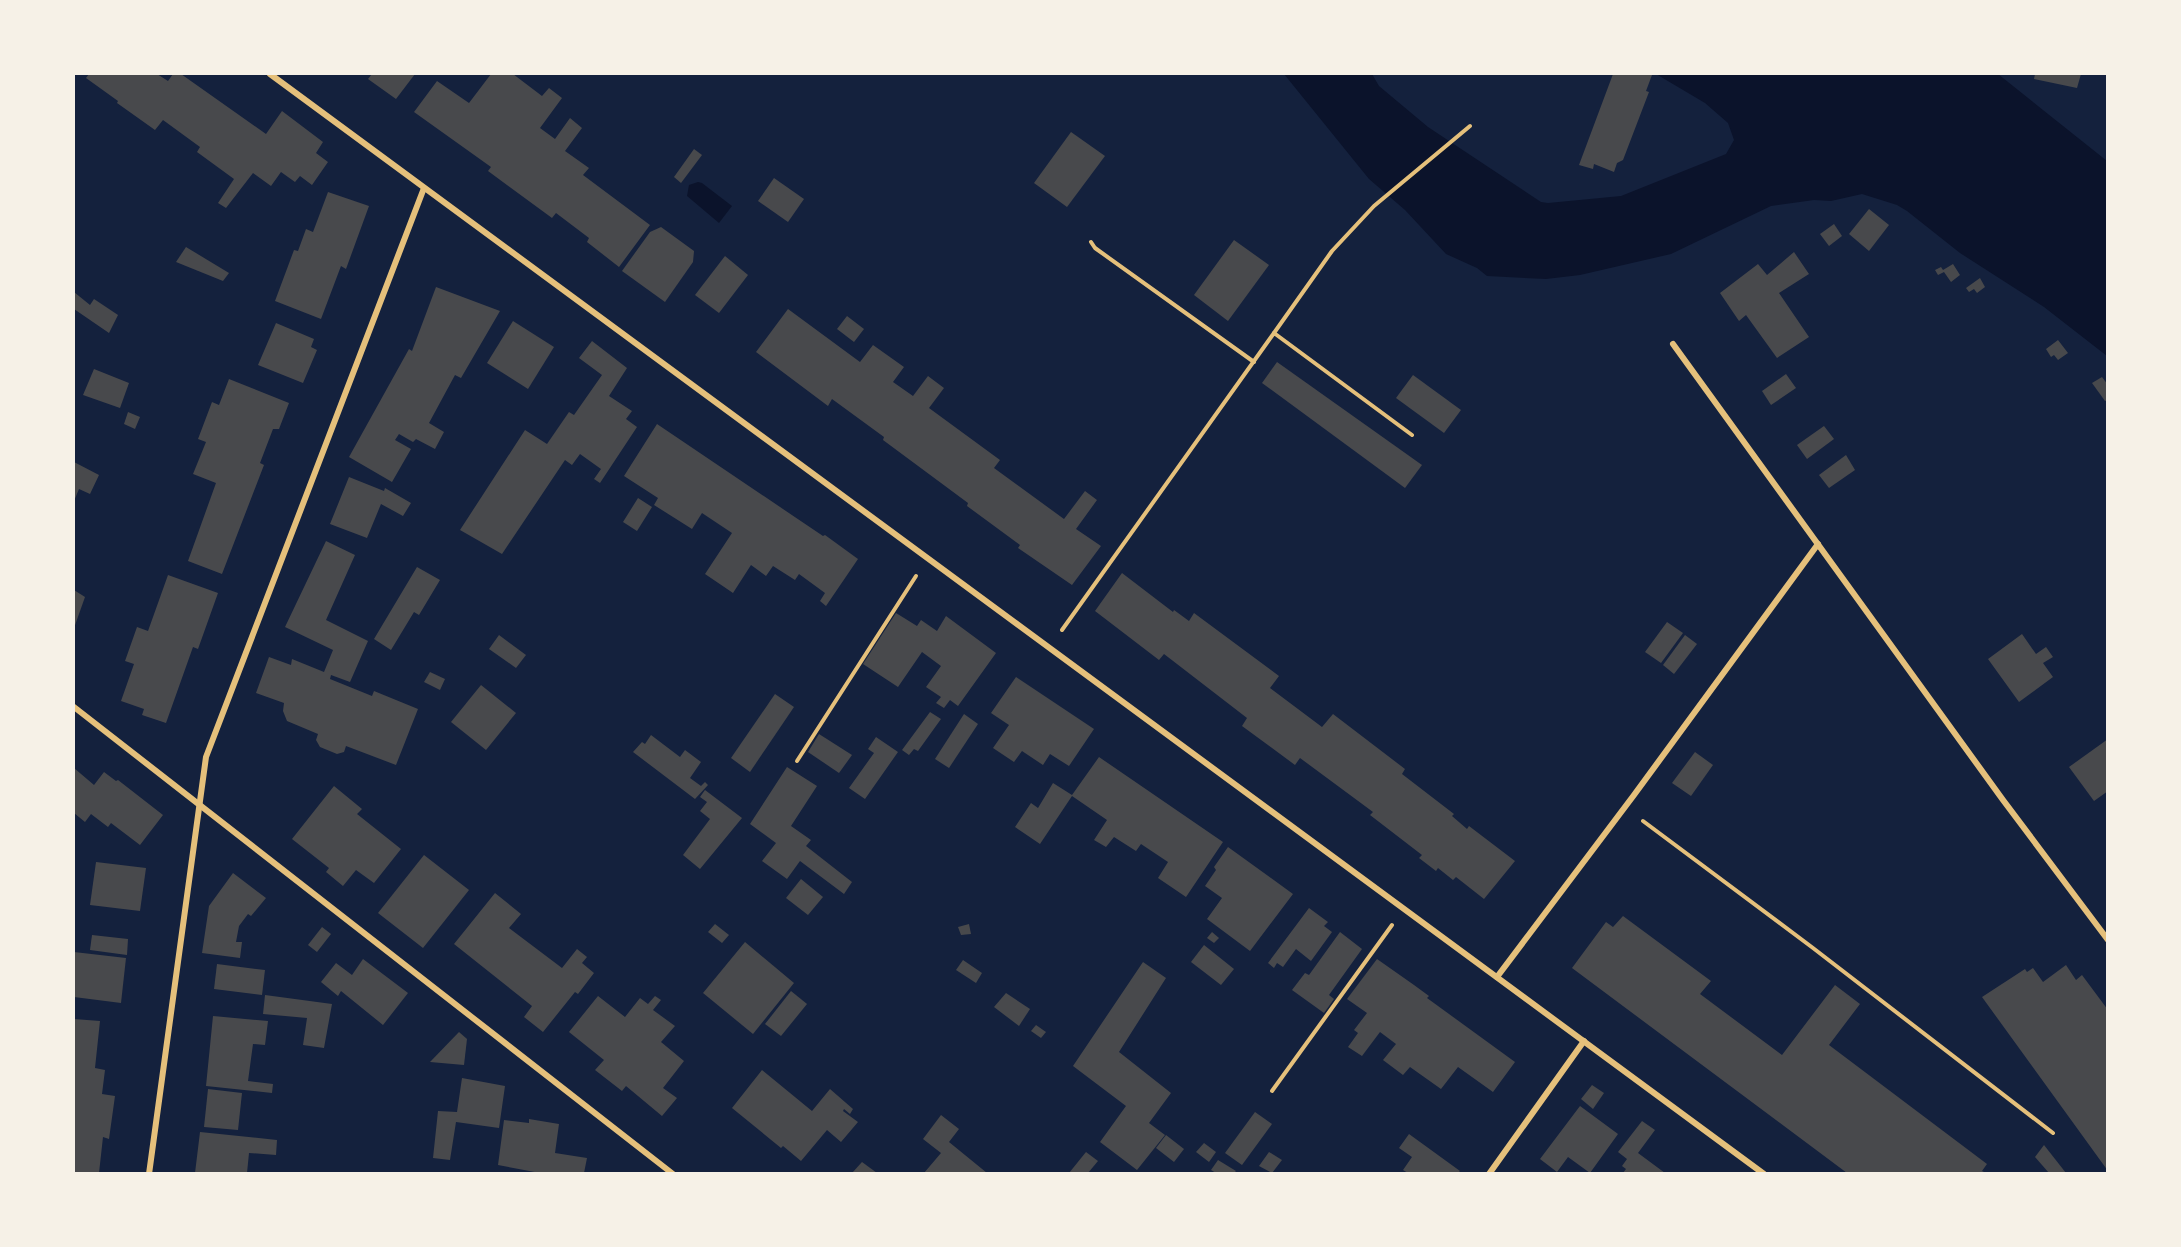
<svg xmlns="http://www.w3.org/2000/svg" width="2181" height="1247" font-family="'Golos Text',sans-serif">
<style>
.water{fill:#0b132b}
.building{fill:#48494c}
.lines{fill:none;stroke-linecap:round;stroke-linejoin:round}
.path{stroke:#e5c07b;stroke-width:4}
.minor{stroke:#e5c07b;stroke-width:6}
</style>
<rect width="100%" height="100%" fill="#14213d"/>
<g class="water">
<path d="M1284,74h88l7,12 49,41 113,75 7,1 73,-7 105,-42 8,-14 -6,-17 -23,-20 -49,-29h342l109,87v195l-63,-49 -84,-54 -53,-42 -10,-6 -35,-11 -31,7 -17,-1 -43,6 -100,48 -91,21 -34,4 -59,-3 -10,-8 -31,-14 -41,-44 -36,-31z"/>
<path d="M698,182l4,1 30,23 -13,17 -32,-27 2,-11z"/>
</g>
<g class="building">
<path d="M89,74h68l11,7 5,-7h8l85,60 16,-23 41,31 -7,11 12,9 -16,23 -12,-9 -5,6 -14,-10 -10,14 -18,-13 -27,35 -8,-5 16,-24 -37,-27 3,-5 -37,-27 -8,10 -38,-27 1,-2 -32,-23z"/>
<path d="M372,74h43l-19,25 -28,-20z"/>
<path d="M491,74h22l29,22 7,-8 13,10 -22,30 15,11 15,-21 12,10 -17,23 24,17 -6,7 67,50 -31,42 -32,-25 2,-4 -33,-25 -4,5 -64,-47 3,-4 -77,-55 23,-31 32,22z"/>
<path d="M1613,74h34l5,1 -6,16 3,1 -26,68 -6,3 -3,9 -20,-8 -1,5 -14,-4z"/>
<path d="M2035,74h46l-4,14 -43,-9z"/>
<path d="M1071,132l34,24 -38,51 -33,-24z"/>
<path d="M694,149l8,6 -21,28 -7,-6z"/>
<path d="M774,178l30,21 -16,23 -30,-21z"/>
<path d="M328,192l41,14 -23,63 -5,-3 -20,53 -46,-18 19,-51 4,1 8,-22 7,3z"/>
<path d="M1869,209l20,16 -20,26 -20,-17z"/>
<path d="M1834,224l8,12 -13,10 -9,-12z"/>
<path d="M661,227l33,24 -1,11 -28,40 -43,-31 28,-39z"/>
<path d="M1234,240l35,25 -41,56 -34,-26z"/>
<path d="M186,247l43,26 -6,8 -47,-19z"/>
<path d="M1794,252l15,22 -30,19 30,44 -32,21 -31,-43 -7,6 -19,-28 38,-29 9,11z"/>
<path d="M725,256l23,19 -29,38 -24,-18z"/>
<path d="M1953,264l7,11 -9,7 -7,-10 -6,3 -3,-5 6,-3 2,3z"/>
<path d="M1980,278l5,9 -8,6 -3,-4 -5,3 -3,-4z"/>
<path d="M436,287l64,24 -39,67 -6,-3 -26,48 15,9 -9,17 -19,-10 -3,3 -14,-8 -4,6 16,9 -19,33 -43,-25 60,-108 3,2z"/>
<path d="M74,292l16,13 4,-6 24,16 -9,18 -35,-24z"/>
<path d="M788,309l72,53 13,-17 31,22 -11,15 20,14 15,-20 16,12 -15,20 71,52 -6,8 70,51 21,-28 12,9 -21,29 25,17 -29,39 -54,-37 2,-3 -53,-39 1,-3 -85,-63 1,-3 -52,-38 -4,7 -72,-54z"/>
<path d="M847,316l17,13 -10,13 -17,-13z"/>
<path d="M513,321l41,26 -26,42 -41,-26z"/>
<path d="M276,323l38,16 -3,8 6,3 -14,33 -45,-18z"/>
<path d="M2058,340l10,13 -10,7 -4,-5 -3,2 -5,-8z"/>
<path d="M592,341l35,27 -18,28 23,15 -6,8 11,8 -37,56 -6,-4 7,-10 -21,-15 -8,11 -7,-5 -63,94 -42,-24 65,-100 22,14 22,-32 5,3 28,-40 -23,-17z"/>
<path d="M1277,362l145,103 -17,23 -143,-105z"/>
<path d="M94,369l35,14 -9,25 -37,-13z"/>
<path d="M1786,374l10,14 -25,17 -9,-14z"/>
<path d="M1413,375l48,35 -17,23 -48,-35z"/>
<path d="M2102,377l6,8v15l-3,1 -13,-18z"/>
<path d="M229,379l60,24 -10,26h-6l-13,34 4,2 -42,109 -34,-13 28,-78 -23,-9 13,-32 -8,-3 14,-37 7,3z"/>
<path d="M128,412l12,5 -5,12 -11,-5z"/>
<path d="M657,424l166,112 2,-1 33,24 -32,47 -6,-5 5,-8 -26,-19 -4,6 -22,-14 -7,10 -15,-11 -18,28 -28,-19 27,-41 -30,-20 -10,16 -38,-24 4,-7 -34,-22z"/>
<path d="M1824,426l10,13 -27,20 -10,-14z"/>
<path d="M1846,455l9,15 -26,18 -10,-13z"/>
<path d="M74,462l25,13 -9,19 -11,-5 -5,12z"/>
<path d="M349,477l35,14 1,-3 26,15 -8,13 -22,-12 -14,34 -37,-14z"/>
<path d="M638,498l14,9 -15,24 -14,-9z"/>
<path d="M326,541l29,14 -29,65 42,21 -18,41 -19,-7 -1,4 42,17 2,-5 44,18 -22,56 -50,-19 -2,6 -7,2 -17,-7 -4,-7 2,-6 -31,-13 -4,-10 1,-8 -28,-10 13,-36 22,8 1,-6 32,13 9,-22 -48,-23z"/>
<path d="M417,567l23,13 -21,35 -5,-3 -23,38 -17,-11z"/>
<path d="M1122,573l51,39 1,-2 15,11 5,-8 85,63 -9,12 52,39 11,-13 72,55 -3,5 52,40 -2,2 15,13 2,-3 46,35 -31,38 -28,-22 -3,3 -15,-12 -2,3 -17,-13 3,-3 -52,-40 3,-3 -73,-54 -5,7 -53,-39 5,-8 -83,-64 -5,6 -64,-49z"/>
<path d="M168,575l50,18 -20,56 -5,-2 -27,76 -24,-8 2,-6 -23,-8 13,-37 -9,-3 12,-34 11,4z"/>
<path d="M74,590l11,7 -11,31z"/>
<path d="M896,613l21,13 4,-6 16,11 9,-15 50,37 -38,53 -8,-6 -6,8 -8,-5 5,-6 -15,-10 15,-21 -19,-14 -24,35 -35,-23z"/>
<path d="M1667,622l16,11 -22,30 -16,-11z"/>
<path d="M2022,634l14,20 10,-7 7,10 -10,6 10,14 -34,25 -31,-43z"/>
<path d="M499,635l27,20 -10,13 -27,-19z"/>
<path d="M1685,635l12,9 -23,30 -11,-9z"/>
<path d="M430,672l15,7 -5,11 -16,-8z"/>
<path d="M1016,677l78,52 -25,37 -19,-12 -7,11 -21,-14 -8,11 -21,-14 16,-23 -18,-12z"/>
<path d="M481,685l35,28 -30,37 -35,-28z"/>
<path d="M775,694l19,13 -44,65 -19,-14z"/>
<path d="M930,712l11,7 -23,32 -4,-2 -5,6 -7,-5z"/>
<path d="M964,714l14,10 -29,44 -14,-9z"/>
<path d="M819,734l33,21 -13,18 -31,-21z"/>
<path d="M651,735l29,22 5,-7 16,12 -11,16 11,8 4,-4 3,3 -13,14 -62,-47 9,-10 3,2z"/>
<path d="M876,737l22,15 -33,47 -16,-11 25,-35 -6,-4z"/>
<path d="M2108,739v52l-14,10 -25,-34z"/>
<path d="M1695,752l18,13 -22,31 -19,-13z"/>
<path d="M1099,757l124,85 -37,55 -28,-19 10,-16 -27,-18 -5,7 -22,-14 -8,10 -12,-7 13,-20 -35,-24 -32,48 -25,-17 16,-24 7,5 15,-25 19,12z"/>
<path d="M787,767l30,19 -26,40 20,14 -5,6 46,36 -8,12 -44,-33 -13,18 -25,-18 14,-18 -26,-19z"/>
<path d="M74,768l20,17 10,-13 12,9 2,-1 45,35 -23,30 -29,-22 -3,4 -17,-13 -6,8 -11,-9z"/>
<path d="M334,786l28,23 -5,5 44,35 -27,34 -18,-13 -13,16 -17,-14 3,-4 -37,-29z"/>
<path d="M705,790l37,28 -42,51 -17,-14 27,-36 -10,-8 7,-9 -7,-5z"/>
<path d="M1228,847l65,47 -43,57 -43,-32 15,-21 -17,-12 11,-16 -2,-3z"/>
<path d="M424,855l45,35 -46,58 -45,-35z"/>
<path d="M96,862l50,6 -6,43 -50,-6z"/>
<path d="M233,873l33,25 -15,18 -3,-2 -9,12 -3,16h6l-2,16 -38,-5 7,-47z"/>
<path d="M801,879l22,18 -15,18 -22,-17z"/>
<path d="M495,893l26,21 -12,14 53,40 15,-19 10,8 -5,6 12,10 -16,21 -3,-2 -32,40 -19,-15 8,-11 -78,-62z"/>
<path d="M1309,908l19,14 -4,4 8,6 -21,29 -15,-12 -13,18 -6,-4 -3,5 -6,-5z"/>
<path d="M1623,916l88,65 -11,13 82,61 53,-70 25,19 -31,41 158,119 -5,7 4,2h-139l-275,-205 34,-46 7,5z"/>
<path d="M715,924l14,11 -7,8 -14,-11z"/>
<path d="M969,924l2,10 -10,1 -3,-8z"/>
<path d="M322,927l9,7 -14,18 -9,-7z"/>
<path d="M1212,932l7,6 -5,5 -7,-5z"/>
<path d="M1340,932l22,17 -33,46 5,4 -10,14 -32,-23 13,-17 4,2z"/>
<path d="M92,935l36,4 -1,16 -37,-5z"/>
<path d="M745,942l49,41 -41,51 -50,-41z"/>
<path d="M1204,945l30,24 -13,16 -30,-23z"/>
<path d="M74,952l52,6 -5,45 -47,-6z"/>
<path d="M363,959l45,34 -25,32 -42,-34 -3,5 -17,-14 15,-19 16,12z"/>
<path d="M1377,959l37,26 15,11 -2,2 88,64 -22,30 -35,-25 -17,22 -31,-22 -7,8 -20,-15 13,-16 -16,-12 -18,24 -14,-9 10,-14 -4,-3 13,-17 -20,-14z"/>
<path d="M963,960l19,13 -6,10 -20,-13z"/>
<path d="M1143,962l23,16 -47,74 52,41 -22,30 16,12 -28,35 -37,-28 26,-36 -53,-40z"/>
<path d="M217,964l48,6 -3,25 -48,-6z"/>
<path d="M2066,965l10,15 6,-5 26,35v161l-126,-174 43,-28 2,3 6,-4 10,14z"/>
<path d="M791,991l16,13 -26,32 -16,-12z"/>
<path d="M1006,993l24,16 -11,17 -25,-19z"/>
<path d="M265,995l67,9 -8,44 -21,-3 4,-27 -44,-4z"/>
<path d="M598,996l27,21 15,-19 8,6 7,-8 6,4 -8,10 22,16 -14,16 23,19 -21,27 14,10 -15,18 -36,-30 -4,5 -27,-21 9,-10 -35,-28z"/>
<path d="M213,1016l55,5 -3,24 -12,-1 -5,37 25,3 -1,9 -66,-7z"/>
<path d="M74,1019l26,2 -5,47 10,2 -3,24 13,2 -6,43 -6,-2 -4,36h-25z"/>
<path d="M1036,1025l10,7 -5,6 -10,-7z"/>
<path d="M459,1032l8,7 -3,26 -34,-3z"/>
<path d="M762,1070l50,41 18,-22 23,20 -3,5 -6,-5 -1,2 15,11 -17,20 -14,-12 -26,31 -18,-15 -2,2 -49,-40z"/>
<path d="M462,1078l43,8 -6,42 -43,-6 -6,38 -17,-2 5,-47 19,1z"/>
<path d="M1592,1085l12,8 -11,16 -12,-10z"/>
<path d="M208,1089l34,4 -4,37 -34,-3z"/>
<path d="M1580,1106l38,28 -28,39 -22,-16 -11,15 -17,-13z"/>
<path d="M1255,1112l17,12 -30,41 -17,-12z"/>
<path d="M941,1115l18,14 -10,13 38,31h-63l17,-20 -18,-14z"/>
<path d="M529,1119l30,5 -4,29 32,5 -3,15h-44l-42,-8 6,-45 25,3z"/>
<path d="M1642,1121l13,9 -17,23 27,20h-42l3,-4 -4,-3 5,-7 -9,-7z"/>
<path d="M200,1132l77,8 -1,15 -27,-2 -2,20h-52z"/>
<path d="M1409,1134l51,37 -2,2h-50l-5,-3 9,-13 -13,-9z"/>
<path d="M1166,1135l18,14 -10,13 -18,-14z"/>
<path d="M1204,1143l12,9 -7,10 -13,-10z"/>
<path d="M2044,1145l22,28h-17l-14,-16z"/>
<path d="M1086,1152l12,9 -10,12h-19z"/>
<path d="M1269,1152l13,8 -10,13 -13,-7z"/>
<path d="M1218,1160l18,11 -2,2h-18l-5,-3z"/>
<path d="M862,1162l15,11h-25z"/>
</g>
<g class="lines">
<g class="path">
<path d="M1091,242l4,6 159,114"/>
<path d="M1274,333l58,-82 42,-45 96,-80"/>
<path d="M1062,630l212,-297 138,102"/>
<path d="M797,761l119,-185"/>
<path d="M1643,821l170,127 240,185"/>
<path d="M1272,1091l120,-166"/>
</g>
<g class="minor">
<path d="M270,74l1494,1100"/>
<path d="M1673,344l330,456 105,140"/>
<path d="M74,707l599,467"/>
<path d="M1497,977l137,-182 184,-251"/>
<path d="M149,1174l57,-417 218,-569"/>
<path d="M1489,1174l95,-133"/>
</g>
</g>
<rect width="2181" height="1247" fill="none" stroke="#f6f1e7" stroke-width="150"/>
</svg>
